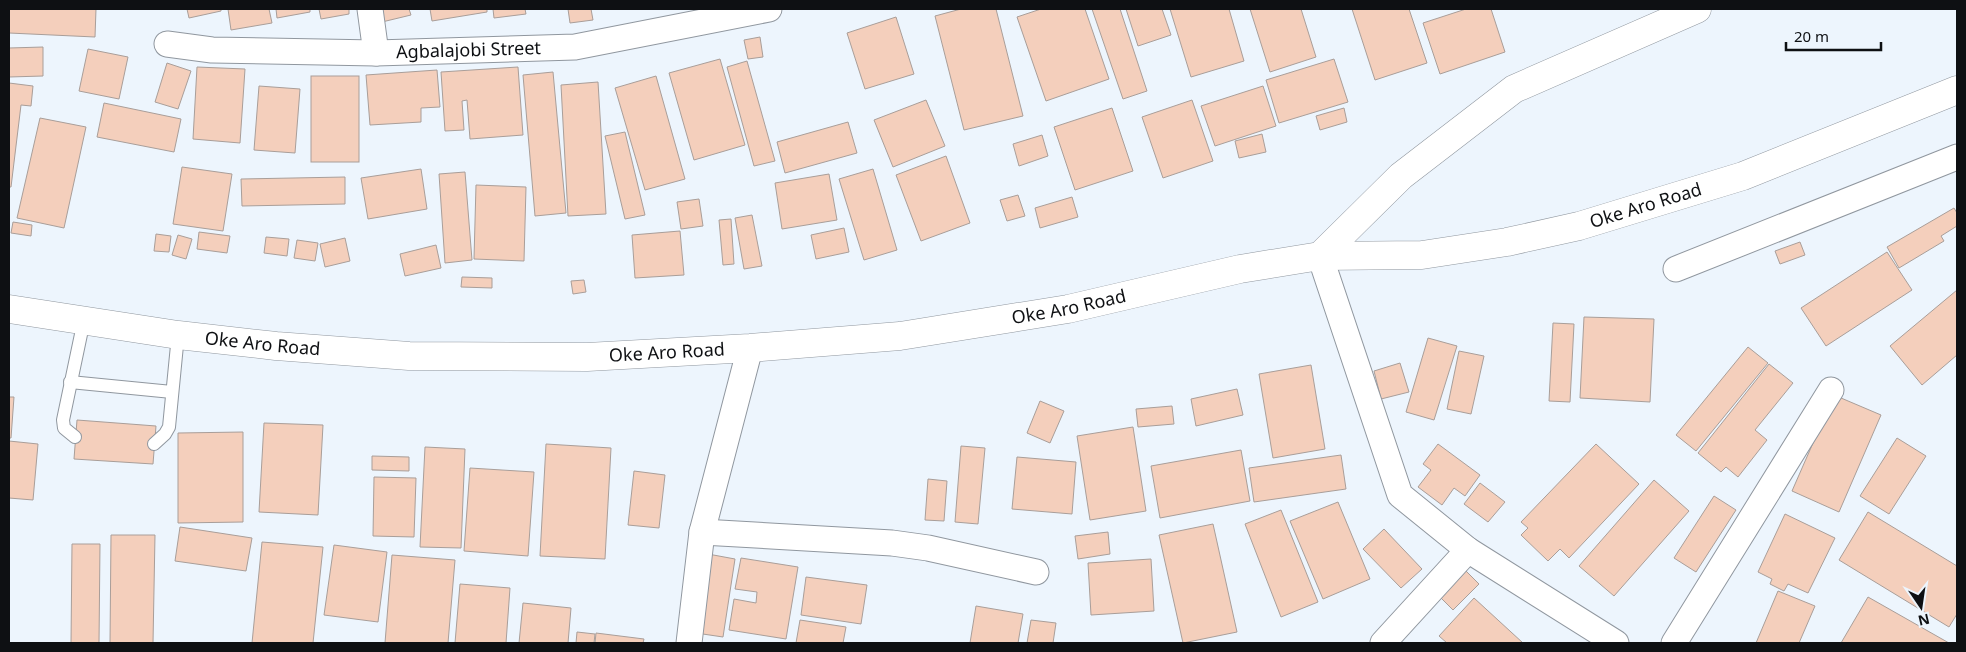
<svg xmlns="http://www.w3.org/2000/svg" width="1966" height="652" font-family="'Noto Sans',sans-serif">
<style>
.building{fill:#f4cfbc;stroke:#a99e99}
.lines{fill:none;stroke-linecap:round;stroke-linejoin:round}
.lane-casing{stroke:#90979f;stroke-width:14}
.street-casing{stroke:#90979f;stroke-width:27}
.secondary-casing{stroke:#90979f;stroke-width:29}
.lane{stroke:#fff;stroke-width:12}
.street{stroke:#fff;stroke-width:25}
.secondary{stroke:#fff;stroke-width:28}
.labels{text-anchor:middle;stroke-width:4;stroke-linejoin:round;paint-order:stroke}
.street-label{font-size:18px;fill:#0e1013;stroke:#edf5fd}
</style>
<rect width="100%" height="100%" fill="#edf5fd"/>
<g class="building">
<path d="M9,9h87l-1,28 -86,-4z"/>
<path d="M187,9h34v2l-32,7z"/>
<path d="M228,9h41l3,14 -41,7z"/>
<path d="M276,9h34v3l-33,6z"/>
<path d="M319,9h30v5l-28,5z"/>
<path d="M379,9h30l2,6 -29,7z"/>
<path d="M430,9h57v3l-55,9z"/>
<path d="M493,9h32l1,5 -32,4z"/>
<path d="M568,9h23l2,11 -23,3z"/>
<path d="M961,9h35l27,107 -59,14 -29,-114z"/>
<path d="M1041,9h44l24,70 -63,22 -29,-84z"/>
<path d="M1092,9h28l27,82 -24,8z"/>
<path d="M1126,9h36l9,26 -33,11z"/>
<path d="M1170,9h59l15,52 -53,16z"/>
<path d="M1250,9h51l15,48 -46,15z"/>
<path d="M1352,9h57l18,54 -52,17z"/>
<path d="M1466,9h25l14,43 -65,22 -17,-51z"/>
<path d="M896,17l18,57 -49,15 -18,-56z"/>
<path d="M760,37l3,20 -15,2 -4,-19z"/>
<path d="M43,47v29l-34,1v-29z"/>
<path d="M88,49l40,8 -9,42 -40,-8z"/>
<path d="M720,59l25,86 -51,15 -25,-87z"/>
<path d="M1334,59l14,43 -69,21 -13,-43z"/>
<path d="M747,61l28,100 -21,5 -27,-99z"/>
<path d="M167,63l24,8 -13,38 -23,-7z"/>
<path d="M197,67l48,2 -5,74 -47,-4z"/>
<path d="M518,67l5,68 -53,4 -3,-39 -5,1 2,29 -19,1 -4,-59z"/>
<path d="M437,70l3,37 -19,1v14l-51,3 -4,-50z"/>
<path d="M553,72l13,141 -31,3 -12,-141z"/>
<rect x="311" y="76" width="48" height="86"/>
<path d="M656,76l29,103 -40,11 -30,-102z"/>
<path d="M598,82l8,132 -38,2 -7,-131z"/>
<path d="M9,83l24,3 -2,20 -10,-1 -10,82h-2z"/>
<path d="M259,86l41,3 -5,64 -41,-3z"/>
<path d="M1263,86l13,40 -61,20 -14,-40z"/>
<path d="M926,100l19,46 -52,21 -19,-47z"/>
<path d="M1192,100l21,61 -50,17 -21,-61z"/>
<path d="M104,103l77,16 -7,33 -77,-15z"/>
<path d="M1112,108l21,63 -58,19 -21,-63z"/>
<path d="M1344,108l3,14 -27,8 -4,-14z"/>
<path d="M40,118l46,9 -22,101 -47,-10z"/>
<path d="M848,122l9,31 -72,20 -8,-31z"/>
<path d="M625,132l20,83 -20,4 -20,-83z"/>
<path d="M1262,134l4,18 -27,6 -4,-17z"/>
<path d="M1042,135l6,21 -29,10 -6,-22z"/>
<path d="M946,156l24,67 -49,18 -25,-66z"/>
<path d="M182,167l50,7 -9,57 -50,-7z"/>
<path d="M421,169l6,40 -59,10 -7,-41z"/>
<path d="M873,169l24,81 -33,10 -25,-81z"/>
<path d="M465,172l7,88 -27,3 -6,-89z"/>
<path d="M829,174l8,46 -55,9 -7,-46z"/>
<path d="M345,177v27l-103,2 -1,-27z"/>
<path d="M476,185l50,2 -2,74 -50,-2z"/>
<path d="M1018,195l7,21 -18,5 -7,-21z"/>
<path d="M1072,197l6,20 -38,11 -5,-20z"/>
<path d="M699,199l4,27 -22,3 -4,-27z"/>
<path d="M1954,208l3,5v13l-16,10 3,5 -45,27 -12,-21z"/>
<path d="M752,215l10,51 -18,3 -9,-51z"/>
<path d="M731,219l3,45 -11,1 -4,-45z"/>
<path d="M13,222l19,3 -1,11 -20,-3z"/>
<path d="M844,228l5,24 -33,7 -5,-24z"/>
<path d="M680,231l4,44 -49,3 -3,-43z"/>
<path d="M199,232l31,4 -3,17 -30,-4z"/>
<path d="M156,234l15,2 -2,16 -15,-1z"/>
<path d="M178,235l14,4 -6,20 -14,-4z"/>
<path d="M266,237l23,2 -2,17 -23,-3z"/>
<path d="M345,238l5,23 -25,6 -5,-23z"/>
<path d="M297,240l21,3 -3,18 -21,-3z"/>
<path d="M1800,242l5,13 -25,9 -5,-13z"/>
<path d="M436,245l5,23 -36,8 -5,-22z"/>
<path d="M1887,252l25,38 -86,56 -25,-38z"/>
<path d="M462,277l30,1v10l-31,-1z"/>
<path d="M584,280l2,12 -13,2 -2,-13z"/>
<path d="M1957,290v65l-35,30 -32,-39z"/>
<path d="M1584,317l70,2 -4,83 -70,-4z"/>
<path d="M1553,323l21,1 -4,78 -21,-1z"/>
<path d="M1428,338l29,8 -23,74 -28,-8z"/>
<path d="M1748,347l20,16 -72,88 -20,-16z"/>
<path d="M1459,351l25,5 -13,58 -24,-5z"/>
<path d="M1400,363l9,29 -28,7 -7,-28z"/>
<path d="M1769,364l24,19 -38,47 12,10 -29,37 -12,-10 -5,5 -23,-19z"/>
<path d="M1311,365l14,84 -52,9 -14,-84z"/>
<path d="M1237,389l6,26 -47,11 -5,-27z"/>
<path d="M1834,395l47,20 -42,97 -47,-21z"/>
<path d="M9,397h5l-3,41h-2z"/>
<path d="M1040,401l24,10 -14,32 -23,-10z"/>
<path d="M1172,406l2,18 -36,3 -2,-18z"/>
<path d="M77,420l79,6 -3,38 -79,-5z"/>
<path d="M264,423l59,2 -5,90 -59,-3z"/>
<path d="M1133,427l13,84 -56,9 -13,-84z"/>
<path d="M243,432v90l-65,1v-90z"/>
<path d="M1897,438l29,18 -37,58 -29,-18z"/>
<path d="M9,441l29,3 -5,56 -24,-2z"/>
<path d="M546,444l65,4 -6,111 -65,-3z"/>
<path d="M1438,444l42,31 -15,21 -11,-8 -12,17 -24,-18 13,-17 -8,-6z"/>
<path d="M1596,444l43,40 -70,74 -9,-9 -12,12 -27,-26 7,-7 -7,-6z"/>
<path d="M961,446l24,2 -7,76 -23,-2z"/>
<path d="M425,447l40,2 -4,99 -41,-1z"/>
<path d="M1241,450l9,51 -90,17 -9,-52z"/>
<path d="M1341,455l5,34 -92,13 -5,-34z"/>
<path d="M372,456l37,1v14l-37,-1z"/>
<path d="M1017,457l59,5 -4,52 -60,-5z"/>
<path d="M470,468l64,4 -6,84 -64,-5z"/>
<path d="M634,471l31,4 -6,53 -31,-3z"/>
<path d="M374,477l42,1 -2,59 -41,-1z"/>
<path d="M928,479l19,2 -3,40 -19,-1z"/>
<path d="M1654,480l35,31 -75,85 -35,-30z"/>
<path d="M1480,483l25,19 -17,20 -24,-18z"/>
<path d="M1714,496l22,14 -40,62 -22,-14z"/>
<path d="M1338,502l32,77 -47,20 -33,-78z"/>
<path d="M1281,510l37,92 -37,15 -36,-93z"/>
<path d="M1868,512l89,54v48l-8,13 -110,-67z"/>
<path d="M1785,514l50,24 -27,55 -20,-9 -4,7 -14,-7 2,-5 -14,-7z"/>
<path d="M1213,524l24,108 -54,11 -24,-108z"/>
<path d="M180,527l72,11 -6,33 -71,-10z"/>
<path d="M1384,529l38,40 -21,19 -38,-39z"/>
<path d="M1108,532l2,22 -32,5 -3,-23z"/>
<path d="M111,535h44l-2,108h-43z"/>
<path d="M262,542l61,5 -10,96h-61z"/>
<path d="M72,544h28l-1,99h-28z"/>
<path d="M334,545l53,7 -9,70 -54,-7z"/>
<path d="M708,554l27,5 -12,78 -27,-4z"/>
<path d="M392,555l63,5 -7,83h-63z"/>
<path d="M741,558l57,9 -12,72 -57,-9 5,-31 22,4 1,-11 -22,-3z"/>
<path d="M1151,559l3,52 -63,4 -3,-52z"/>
<path d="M1465,570l14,14 -26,26 -14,-14z"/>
<path d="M806,577l61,8 -6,39 -60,-9z"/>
<path d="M460,584l50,4 -4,55h-51z"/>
<path d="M1778,591l37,15 -16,37h-43z"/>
<path d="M1868,597l81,46h-108z"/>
<path d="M1474,598l49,45h-76l-8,-7z"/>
<path d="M523,603l48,5 -3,35h-49z"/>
<path d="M976,606l47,8 -5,29h-48z"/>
<path d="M800,620l46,7 -3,16h-47z"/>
<path d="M1031,620l25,3 -3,20h-26z"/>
<path d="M577,632l18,2 -1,9h-18z"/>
<path d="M596,633l48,6 -1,4h-48z"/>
</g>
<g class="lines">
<defs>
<g id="lane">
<path d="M70,382l102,10"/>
<path d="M75,437l-11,-9 -1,-8 21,-100"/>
<path d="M154,444l11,-10 4,-7 9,-92"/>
</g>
<g id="street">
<path d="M370,9l6,44"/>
<path id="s1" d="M167,44l45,6 164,3 199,-6 194,-38"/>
<path d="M1320,256l80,239 68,55 148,93"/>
<path d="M1676,269l281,-112"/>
<path d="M702,532l190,11 36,5 108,24"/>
<path d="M689,643l13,-111 48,-184"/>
<path d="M1383,643l85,-93"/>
<path d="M1674,643l157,-253"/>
</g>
<g id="secondary">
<path d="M1320,256l81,-80 113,-87 183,-80"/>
<path id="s2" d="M9,309l169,26 98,11 133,10 178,1 163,-9 150,-12 168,-27 172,-40 80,-13 102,-1 85,-13 72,-16 164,-50 214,-86"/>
</g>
</defs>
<use href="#lane" class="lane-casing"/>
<use href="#street" class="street-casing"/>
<use href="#secondary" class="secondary-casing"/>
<use href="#lane" class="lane"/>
<use href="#street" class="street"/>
<use href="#secondary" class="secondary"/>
</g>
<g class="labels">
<g class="street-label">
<text dy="6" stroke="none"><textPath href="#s1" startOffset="302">Agbalajobi Street</textPath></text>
<text dy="6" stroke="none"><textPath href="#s2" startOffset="1654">Oke Aro Road</textPath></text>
<text dy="6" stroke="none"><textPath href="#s2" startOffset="1066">Oke Aro Road</textPath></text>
<text dy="6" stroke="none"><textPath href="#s2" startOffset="256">Oke Aro Road</textPath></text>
<text dy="6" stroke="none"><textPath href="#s2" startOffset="661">Oke Aro Road</textPath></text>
</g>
</g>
<rect width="1966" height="652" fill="none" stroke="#0e1013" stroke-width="20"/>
<g transform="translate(1921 607) rotate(167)" stroke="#edf5fd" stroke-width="4" paint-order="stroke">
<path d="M0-4L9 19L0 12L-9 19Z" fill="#0e1013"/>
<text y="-8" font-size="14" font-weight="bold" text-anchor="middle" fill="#0e1013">N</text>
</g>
<path d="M1786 42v8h95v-8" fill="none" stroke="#0e1013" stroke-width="2.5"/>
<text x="1794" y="42" font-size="15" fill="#0e1013" stroke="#edf5fd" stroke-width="4" paint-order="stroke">20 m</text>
</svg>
